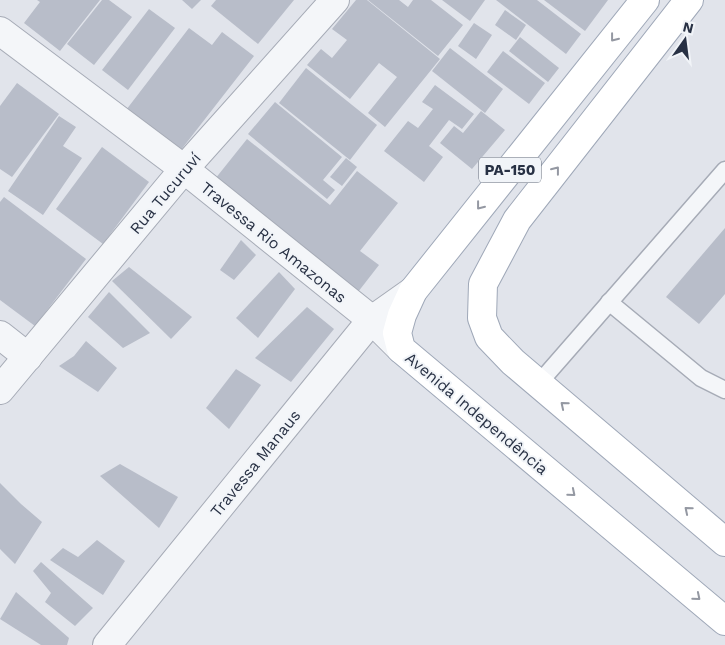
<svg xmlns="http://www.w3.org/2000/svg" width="725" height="645" font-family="'Work Sans',sans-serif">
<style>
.building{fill:#b8bdc9}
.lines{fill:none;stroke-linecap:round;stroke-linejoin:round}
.service-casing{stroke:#a6abb6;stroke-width:19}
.minor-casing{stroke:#a6abb6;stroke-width:30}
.primary-casing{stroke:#9fa8b8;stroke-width:30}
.service{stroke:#f4f6f9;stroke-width:16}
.minor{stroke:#f4f6f9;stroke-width:28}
.primary{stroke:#fff;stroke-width:28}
.oneway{stroke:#9498a2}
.labels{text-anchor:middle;stroke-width:4;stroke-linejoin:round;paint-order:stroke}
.shield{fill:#f1f4f8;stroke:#646c7a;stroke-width:1}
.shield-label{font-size:15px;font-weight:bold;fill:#283144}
.street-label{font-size:16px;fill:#283144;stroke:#f1f4f8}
</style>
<rect width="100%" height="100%" fill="#e1e4eb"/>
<g class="building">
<path d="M37,0h63l-40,51 -36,-28 16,-21z"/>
<path d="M102,0h7l23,17 -38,48 -27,-21z"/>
<path d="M182,0h19l-9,9z"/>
<path d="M216,0h78l-36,44 -47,-38z"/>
<path d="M356,0h11l73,59 -55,68 -17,-14 29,-36 -18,-14 -29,36 -43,-34 14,-16 11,9 15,-18 -15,-11z"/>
<path d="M368,0h31l9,7 5,-7h18l32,25 -25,31z"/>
<path d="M442,0h43l-15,21z"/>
<path d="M496,0h41l44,34 -15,20z"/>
<path d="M544,0h64l-23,31z"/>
<path d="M149,9l26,19 -47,62 -26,-20z"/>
<path d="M505,10l21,15 -10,15 -21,-15z"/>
<path d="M474,23l18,12 -16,24 -18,-13z"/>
<path d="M189,28l23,17 10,-13 32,24 -77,99 -54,-41z"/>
<path d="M520,37l39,31 -11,14 -39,-31z"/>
<path d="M450,48l53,41 -18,24 -53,-42z"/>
<path d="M503,51l42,32 -16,21 -42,-32z"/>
<path d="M306,68l71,57 -27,35 -71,-57z"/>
<path d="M17,83l42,31 -47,63 -12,-8v-63z"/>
<path d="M435,85l39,29 -12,15 -13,-9 -20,26 14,11 -19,25 -40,-31 24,-30 10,7 15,-19 -11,-7z"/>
<path d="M275,102l67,55 -19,23 12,10 -8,9 -79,-65z"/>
<path d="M481,111l24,19 -33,39 -32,-26 14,-17 9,7z"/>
<path d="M59,116l17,11 -13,19 19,12 -39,57 -35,-24z"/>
<path d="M247,139l83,66 27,-34 41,32 -38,48 19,14 -21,27 -143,-113z"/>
<path d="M102,147l47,35 -46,62 -47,-35z"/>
<path d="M346,158l11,9 -15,19 -12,-9z"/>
<path d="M4,197l82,62 -51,67 -35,-26v-98z"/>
<path d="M725,228v66l-26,30 -33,-27z"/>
<path d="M241,240l15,15 -22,25 -14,-10z"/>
<path d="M129,267l63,50 -21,22 -59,-58z"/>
<path d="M279,272l16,17 -37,49 -22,-20z"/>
<path d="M109,292l41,41 -27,15 -35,-31z"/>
<path d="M307,307l27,22 -43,53 -36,-24z"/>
<path d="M86,341l31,27 -19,24 -39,-26 15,-10z"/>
<path d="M236,369l25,16 -32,44 -23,-21z"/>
<path d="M120,464l58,33 -19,31 -59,-52z"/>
<path d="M0,483l21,21 21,18 -27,42 -15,-15z"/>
<path d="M97,540l28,21 -22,34 -53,-35 13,-12 15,9z"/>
<path d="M41,562l52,46 -18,18 -30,-24 6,-9 -18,-22z"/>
<path d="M16,592l53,46 -2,7h-26l-41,-26z"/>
</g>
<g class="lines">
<defs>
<g id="service">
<path d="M609,302l92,76 24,12"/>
<path d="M539,383l186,-213"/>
</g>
<g id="minor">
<path d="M0,31l184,138 188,151 29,29"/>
<path d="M0,335l28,22"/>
<path d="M0,390l184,-221 151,-169"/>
<path d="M107,645l258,-317 7,-8 41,-29"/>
</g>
<g id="primary">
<path d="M645,0l-232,291 -11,24 -5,18 4,16 324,272"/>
<path d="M689,0l-172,220 -34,64 -1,34 7,19 24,25 212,180"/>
</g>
</defs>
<use href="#service" class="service-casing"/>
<use href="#minor" class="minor-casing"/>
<use href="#primary" class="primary-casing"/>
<use href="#service" class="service"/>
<use href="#minor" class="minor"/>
<use href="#primary" class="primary"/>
</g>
<defs><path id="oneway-chevron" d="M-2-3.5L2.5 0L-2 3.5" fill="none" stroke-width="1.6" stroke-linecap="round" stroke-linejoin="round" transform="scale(1.25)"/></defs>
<g class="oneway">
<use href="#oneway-chevron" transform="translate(614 38) rotate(128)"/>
<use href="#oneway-chevron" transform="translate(556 170) rotate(-52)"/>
<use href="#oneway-chevron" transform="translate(480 206) rotate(128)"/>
<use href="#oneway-chevron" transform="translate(564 405) rotate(-140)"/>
<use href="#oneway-chevron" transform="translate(572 493) rotate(40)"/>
<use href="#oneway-chevron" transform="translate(688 510) rotate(-140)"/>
<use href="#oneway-chevron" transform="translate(697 597) rotate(40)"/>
</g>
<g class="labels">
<rect class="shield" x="479" y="157.5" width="62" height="25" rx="4"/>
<g class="shield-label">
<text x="510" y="175">PA-150</text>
</g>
<g class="street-label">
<text transform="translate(165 193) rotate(-50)" y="6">Rua Tucuruví</text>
<text transform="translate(274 242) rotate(39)" y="6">Travessa Rio Amazonas</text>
<text transform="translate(477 413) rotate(40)" y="6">Avenida Independência</text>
<text transform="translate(255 463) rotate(-51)" y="6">Travessa Manaus</text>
</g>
</g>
<g transform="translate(685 40) rotate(14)" stroke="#f1f4f8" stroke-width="4" paint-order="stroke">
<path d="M0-4L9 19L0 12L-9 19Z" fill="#283144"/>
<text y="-8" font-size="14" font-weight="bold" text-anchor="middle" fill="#283144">N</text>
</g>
</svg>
